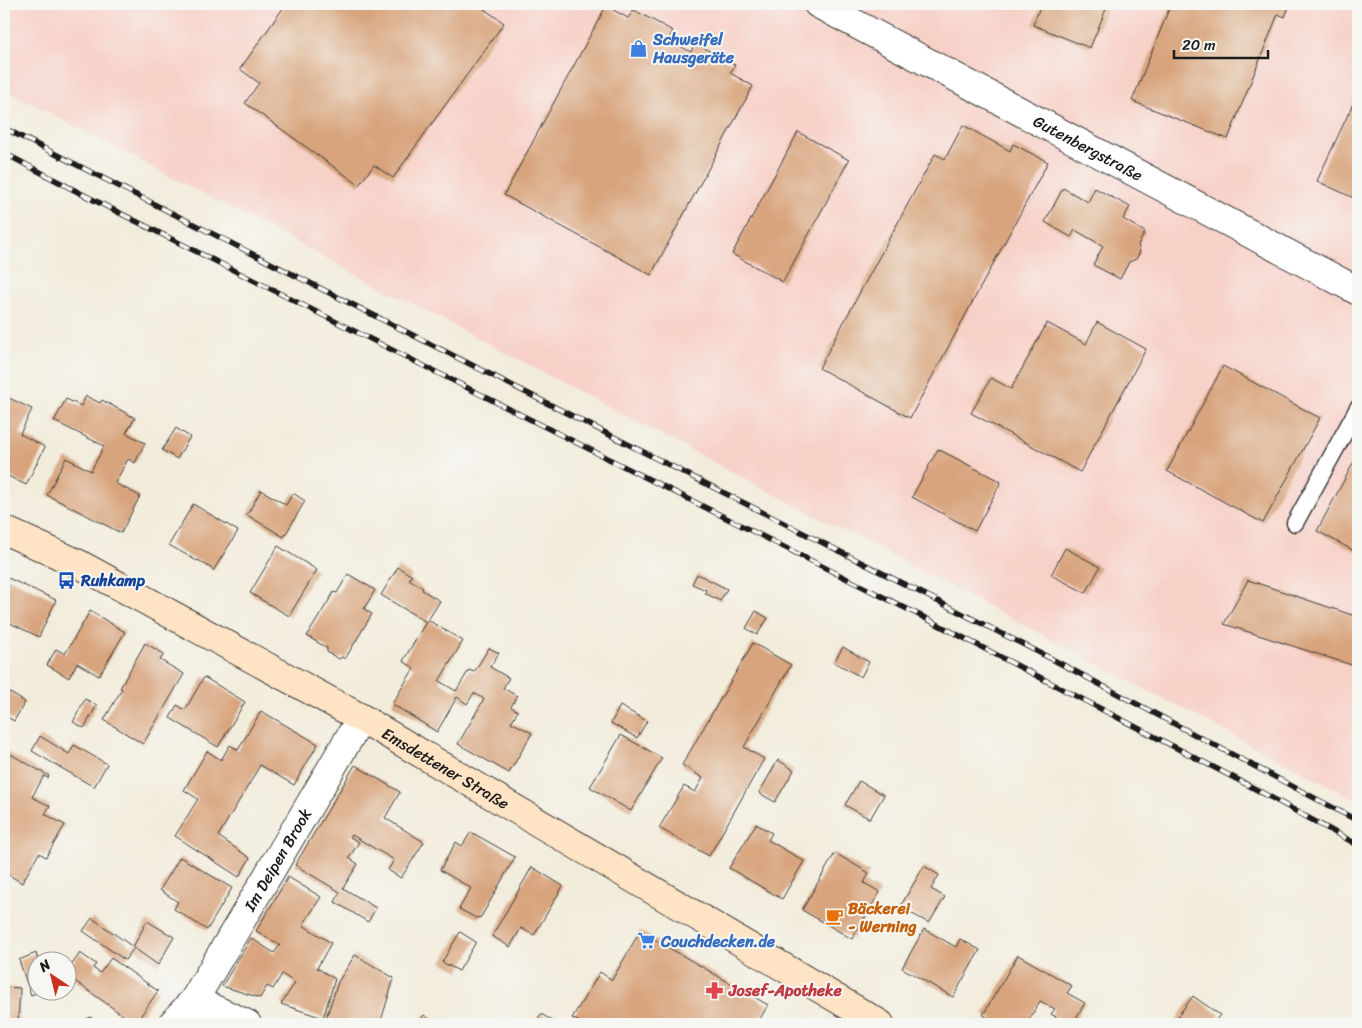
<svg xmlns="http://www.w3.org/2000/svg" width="1362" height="1028" font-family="Sriracha,sans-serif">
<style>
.built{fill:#f7d1c8}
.building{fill:#d8a47d}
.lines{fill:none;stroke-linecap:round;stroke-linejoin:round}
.lane-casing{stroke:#3c3b39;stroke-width:19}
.street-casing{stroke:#3c3b39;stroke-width:30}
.secondary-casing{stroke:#3c3b39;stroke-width:30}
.lane{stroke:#fff;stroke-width:16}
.street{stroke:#fff;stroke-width:28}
.secondary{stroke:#fee4c5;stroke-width:28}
.rail-casing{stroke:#1c1c1c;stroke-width:5.5}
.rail{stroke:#f6f6f2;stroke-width:4;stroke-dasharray:11;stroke-linecap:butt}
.labels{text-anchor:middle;stroke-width:4;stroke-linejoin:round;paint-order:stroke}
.shop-label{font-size:16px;font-weight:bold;fill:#366cbe;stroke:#f6f6f2;text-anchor:start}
.street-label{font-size:16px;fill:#1c1c1c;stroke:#f6f6f2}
.transit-label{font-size:16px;font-weight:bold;fill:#164399;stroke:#f6f6f2;text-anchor:start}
.food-label{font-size:16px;font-weight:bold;fill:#c56008;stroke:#f6f6f2;text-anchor:start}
.health-label{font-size:16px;font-weight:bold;fill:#be3a42;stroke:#f6f6f2;text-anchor:start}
</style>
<rect width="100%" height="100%" fill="#f6f6f2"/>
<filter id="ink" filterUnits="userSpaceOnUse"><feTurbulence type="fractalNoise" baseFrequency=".02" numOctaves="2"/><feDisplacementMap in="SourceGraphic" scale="10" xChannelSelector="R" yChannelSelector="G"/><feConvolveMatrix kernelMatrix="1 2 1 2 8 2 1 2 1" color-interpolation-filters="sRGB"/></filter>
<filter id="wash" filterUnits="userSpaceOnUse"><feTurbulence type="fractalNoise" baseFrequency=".0096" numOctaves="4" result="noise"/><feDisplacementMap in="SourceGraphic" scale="20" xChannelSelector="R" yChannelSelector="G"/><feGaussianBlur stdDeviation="1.12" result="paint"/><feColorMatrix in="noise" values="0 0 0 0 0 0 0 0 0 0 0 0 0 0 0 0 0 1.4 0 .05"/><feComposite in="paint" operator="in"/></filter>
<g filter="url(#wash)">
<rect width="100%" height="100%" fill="#f2ecdb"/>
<path class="built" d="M4,4h1354v797l-1354,-712z"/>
<g id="blocks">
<g class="building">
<path d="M286,4h202l-4,5 20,14 -111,155 -19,-13 -15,20 -114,-82 14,-20 -19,-14z"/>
<path d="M1041,4h67l-18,44 -57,-23z"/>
<path d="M1171,4h119l-5,13 -7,-3 -50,125 -96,-38z"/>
<path d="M606,6l22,12 6,-8 39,21 -5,9 23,12 4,-9 40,22 -5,8 23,13 -102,189 -147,-80z"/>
<path d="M1358,93v107l-41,-19z"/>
<path d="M963,125l47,26 3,-7 35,18 -138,256 -91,-50 116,-214 10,5z"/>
<path d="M798,132l51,28 -66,122 -51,-28z"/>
<path d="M1063,188l25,14 7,-14 35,19 -7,12 22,13 -7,13 2,7 -4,7 -7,3 -9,17 -27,-14 10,-19 -28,-16 -4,7 -26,-15z"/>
<path d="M1097,322l49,27 -66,123 -109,-59 20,-35 20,11 36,-66 39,21z"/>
<path d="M1223,366l97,52 -57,105 -96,-52z"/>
<path d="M86,396l14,7 2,-3 33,18 -9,15 19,10 -10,20 -7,-4 -13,24 25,13 -19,37 -74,-38 19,-37 25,13 13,-25 -50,-25 12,-22 15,7z"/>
<path d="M7,397l25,12 -12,25 25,13 -19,38 -22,-11v-70z"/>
<path d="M176,428l14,9 -13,22 -15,-9z"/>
<path d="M938,449l63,33 -26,49 -63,-34z"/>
<path d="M1358,454v99l-41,-22z"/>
<path d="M261,490l25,15 7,-12 12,8 -21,36 -37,-22z"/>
<path d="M193,504l45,27 -25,40 -1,-2 -14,-9 -1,1 -28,-16z"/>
<path d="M278,546l39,24 -28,46 -39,-23z"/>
<path d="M1065,548l35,19 -14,26 -35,-18z"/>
<path d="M398,567l14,9 -3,3 14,9 -1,2 18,11 -12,19 35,21 -24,40 17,10 13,-21 5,2 15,-24 10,5 -9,14 19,11 -6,10 14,8 -6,11 7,4 -7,11 21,11 -23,40 -51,-29 26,-45 -10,-6 -7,11 -10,-7 -20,35 -45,-28 22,-36 -11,-7 23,-39 -45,-27z"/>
<path d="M348,574l27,16 -11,19 8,5 -27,45 -3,-2 -3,2 -12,-7v-4l-20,-12 27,-44 3,1z"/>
<path d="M697,574l30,15 -7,12 -15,-8 1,-3 -14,-6z"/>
<path d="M8,578l48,22 -17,37 -29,-14 -2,5 -4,-2v-37z"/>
<path d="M1248,580l110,37v50l-134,-43z"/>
<path d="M90,611l35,21 -26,44 -22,-13 -8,15 -22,-13 9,-16 9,5z"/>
<path d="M756,611l12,7 -11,17 -11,-7z"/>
<path d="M145,643l19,11 -4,6 24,14 -41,70 -39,-24 18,-31 -2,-1z"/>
<path d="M753,643l38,22 -47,82 20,12 -55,97 -50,-28 25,-42 11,6 8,-14 -21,-13z"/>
<path d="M843,647l26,15 -8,15 -27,-15z"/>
<path d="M204,677l41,25 -27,45 -48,-29 7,-13 8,5z"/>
<path d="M4,689l21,13 -11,19 -10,-6z"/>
<path d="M85,699l12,6 -13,23 -11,-6z"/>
<path d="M620,706l27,15 -10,17 -26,-15z"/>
<path d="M261,711l57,33 -24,41 -34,-20 -9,16 -33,55 32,22 -11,19 -64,-41 23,-37 -14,-9 23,-39 14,9 9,-15 8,5z"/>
<path d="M621,735l41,23 -31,53 -41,-24z"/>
<path d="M40,736l29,18 5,-9 33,19 -13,23 -62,-36z"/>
<path d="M5,751l44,25 -1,2 -4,-2 -12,21 18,9 -5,8 20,11 -19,32 -7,-4 -17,30 -18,-11v-62l3,-5 -3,-2z"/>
<path d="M778,760l16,10 -19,32 -16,-9z"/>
<path d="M355,765l45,27 -15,26 39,24 -23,36 -13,-8 6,-10 -42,-25 -2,2 9,5 -10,16 9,6 -15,24 33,20 -8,14 -33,-20 5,-10 -45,-27z"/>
<path d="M859,781l25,14 -14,24 -25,-14z"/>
<path d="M756,824l16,9 -4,7 36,21 -22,38 -53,-31z"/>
<path d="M471,832l44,25 -34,60 -5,1 -17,-9 12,-21 -31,-18 16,-28 6,4z"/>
<path d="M835,853l34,20 -5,10 16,9 -28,47 -50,-29z"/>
<path d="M180,857l52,31 -25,42 -33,-21 4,-7 -18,-12z"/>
<path d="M924,866l15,9 -8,14 14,8 -16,26 -29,-16z"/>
<path d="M532,867l31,19 -29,49 -13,-7 -11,19 -18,-11z"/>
<path d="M288,877l33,20 -18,28 28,18 -14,25 18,11 -12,39 -42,-14 14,-21 -13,-9 -9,15 -6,-3 -7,12 -38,-12 29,-48 23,15 6,-8 -24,-14z"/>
<path d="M92,918l41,29 14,-26 27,16 -16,28 -24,-17 -9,12 -42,-29z"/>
<path d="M924,929l32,18 4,-8 20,11 -27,47 -51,-29z"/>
<path d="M640,931l128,74 -11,19h-135l-8,-4 -3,4h-28l-11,-6 28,-46 12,8z"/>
<path d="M460,932l16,10 -17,29 -17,-9z"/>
<path d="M36,953l2,7v30l4,1 -11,4 -12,-35z"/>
<path d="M80,953l16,11 -3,4 7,5 11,-15 47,33 -23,33 -67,-48v-6z"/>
<path d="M355,955l39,23 -14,46h-35l-19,-6 12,-36z"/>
<path d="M1018,955l54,31 -5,7 18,10 -9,15 10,6h-18l-17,-10 4,-5 -15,-8 -13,23h-27l-17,-9z"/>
<path d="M4,987l16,1 -2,36h-14z"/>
<path d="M1193,996l27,19 -7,9h-41z"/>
<path d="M541,1014l17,10h-24z"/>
<path d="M424,1015l13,9h-19z"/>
<path d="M91,1017l4,7h-19z"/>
</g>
</g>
</g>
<g filter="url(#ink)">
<use href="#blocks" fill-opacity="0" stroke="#3c3b39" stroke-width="1"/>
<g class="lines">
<defs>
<path id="lane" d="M1295,523l63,-115"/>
<g id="street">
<path id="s1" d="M818,4l540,287"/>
<path d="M194,1000l53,24"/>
<path id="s2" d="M172,1024l22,-24 167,-282"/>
</g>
<g id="secondary">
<path id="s3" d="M4,530l75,34 282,154 519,306"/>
</g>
</defs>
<use href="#lane" class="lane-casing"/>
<use href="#street" class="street-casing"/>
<use href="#secondary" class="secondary-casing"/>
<use href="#lane" class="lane"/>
<use href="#street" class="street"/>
<use href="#secondary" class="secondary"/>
<defs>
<g id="rail">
<path d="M4,128l1046,530 308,163"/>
<path d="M4,153l74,39 855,430 315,163 110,60"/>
</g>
</defs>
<use href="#rail" class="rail-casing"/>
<use href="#rail" class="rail"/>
</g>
</g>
<defs>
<symbol id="shop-bare" viewBox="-9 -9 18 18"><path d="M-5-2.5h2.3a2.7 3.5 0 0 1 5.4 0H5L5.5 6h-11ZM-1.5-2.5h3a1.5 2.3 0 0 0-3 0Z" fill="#3f7fe0" stroke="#f6f6f2" stroke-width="2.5" paint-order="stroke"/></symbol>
<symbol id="bus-bare" viewBox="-9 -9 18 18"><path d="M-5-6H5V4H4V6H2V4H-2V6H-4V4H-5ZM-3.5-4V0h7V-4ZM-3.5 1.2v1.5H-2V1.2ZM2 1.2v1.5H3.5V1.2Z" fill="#1a4fb4" stroke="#f6f6f2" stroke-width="2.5" paint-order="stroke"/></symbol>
<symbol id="cafe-bare" viewBox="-9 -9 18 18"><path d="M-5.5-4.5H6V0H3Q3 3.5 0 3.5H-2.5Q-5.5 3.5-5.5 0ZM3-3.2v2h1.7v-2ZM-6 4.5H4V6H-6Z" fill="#e8710a" stroke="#f6f6f2" stroke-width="2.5" paint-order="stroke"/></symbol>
<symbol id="supermarket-bare" viewBox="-9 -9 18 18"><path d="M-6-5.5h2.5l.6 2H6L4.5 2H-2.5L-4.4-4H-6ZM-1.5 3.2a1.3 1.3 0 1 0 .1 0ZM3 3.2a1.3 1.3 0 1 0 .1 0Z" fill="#3f7fe0" stroke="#f6f6f2" stroke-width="2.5" paint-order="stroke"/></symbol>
<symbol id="pharmacy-bare" viewBox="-9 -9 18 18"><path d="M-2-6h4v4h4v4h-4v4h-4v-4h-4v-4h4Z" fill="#e0444e" stroke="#f6f6f2" stroke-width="2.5" paint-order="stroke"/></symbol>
</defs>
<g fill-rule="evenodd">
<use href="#shop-bare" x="626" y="36" width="25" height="25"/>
<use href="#bus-bare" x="54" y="568" width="25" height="25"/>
<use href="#cafe-bare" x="822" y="904" width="25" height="25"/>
<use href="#supermarket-bare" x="634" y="928" width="25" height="25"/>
<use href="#pharmacy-bare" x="702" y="978" width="25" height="25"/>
</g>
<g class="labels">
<g class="shop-label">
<text x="653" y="45">Schweifel<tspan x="653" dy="18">Hausgeräte</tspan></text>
<text x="661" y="947">Couchdecken.de</text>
</g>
<g class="street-label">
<text dy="6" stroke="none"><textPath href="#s1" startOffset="306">Gutenbergstraße</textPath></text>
<text dy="6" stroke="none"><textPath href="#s3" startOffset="502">Emsdettener Straße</textPath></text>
<text dy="6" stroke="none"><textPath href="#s2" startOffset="196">Im Deipen Brook</textPath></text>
</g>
<g class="transit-label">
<text x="81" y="586">Ruhkamp</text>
</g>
<g class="food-label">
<text x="848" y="914">Bäckerei<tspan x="848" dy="18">- Werning</tspan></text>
</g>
<g class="health-label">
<text x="729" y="996">Josef-Apotheke</text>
</g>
</g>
<rect width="1362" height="1028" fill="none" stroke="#f6f6f2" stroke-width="20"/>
<g transform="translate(52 976) rotate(325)"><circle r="24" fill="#f6f6f2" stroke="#9f9f9c"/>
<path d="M0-4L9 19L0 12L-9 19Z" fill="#c8321e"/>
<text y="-8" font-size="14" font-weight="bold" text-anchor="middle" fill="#1c1c1c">N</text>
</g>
<path d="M1174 50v8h94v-8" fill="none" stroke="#1c1c1c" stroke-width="2.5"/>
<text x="1182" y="50" font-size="15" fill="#1c1c1c" stroke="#f6f6f2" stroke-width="4" paint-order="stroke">20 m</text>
</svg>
